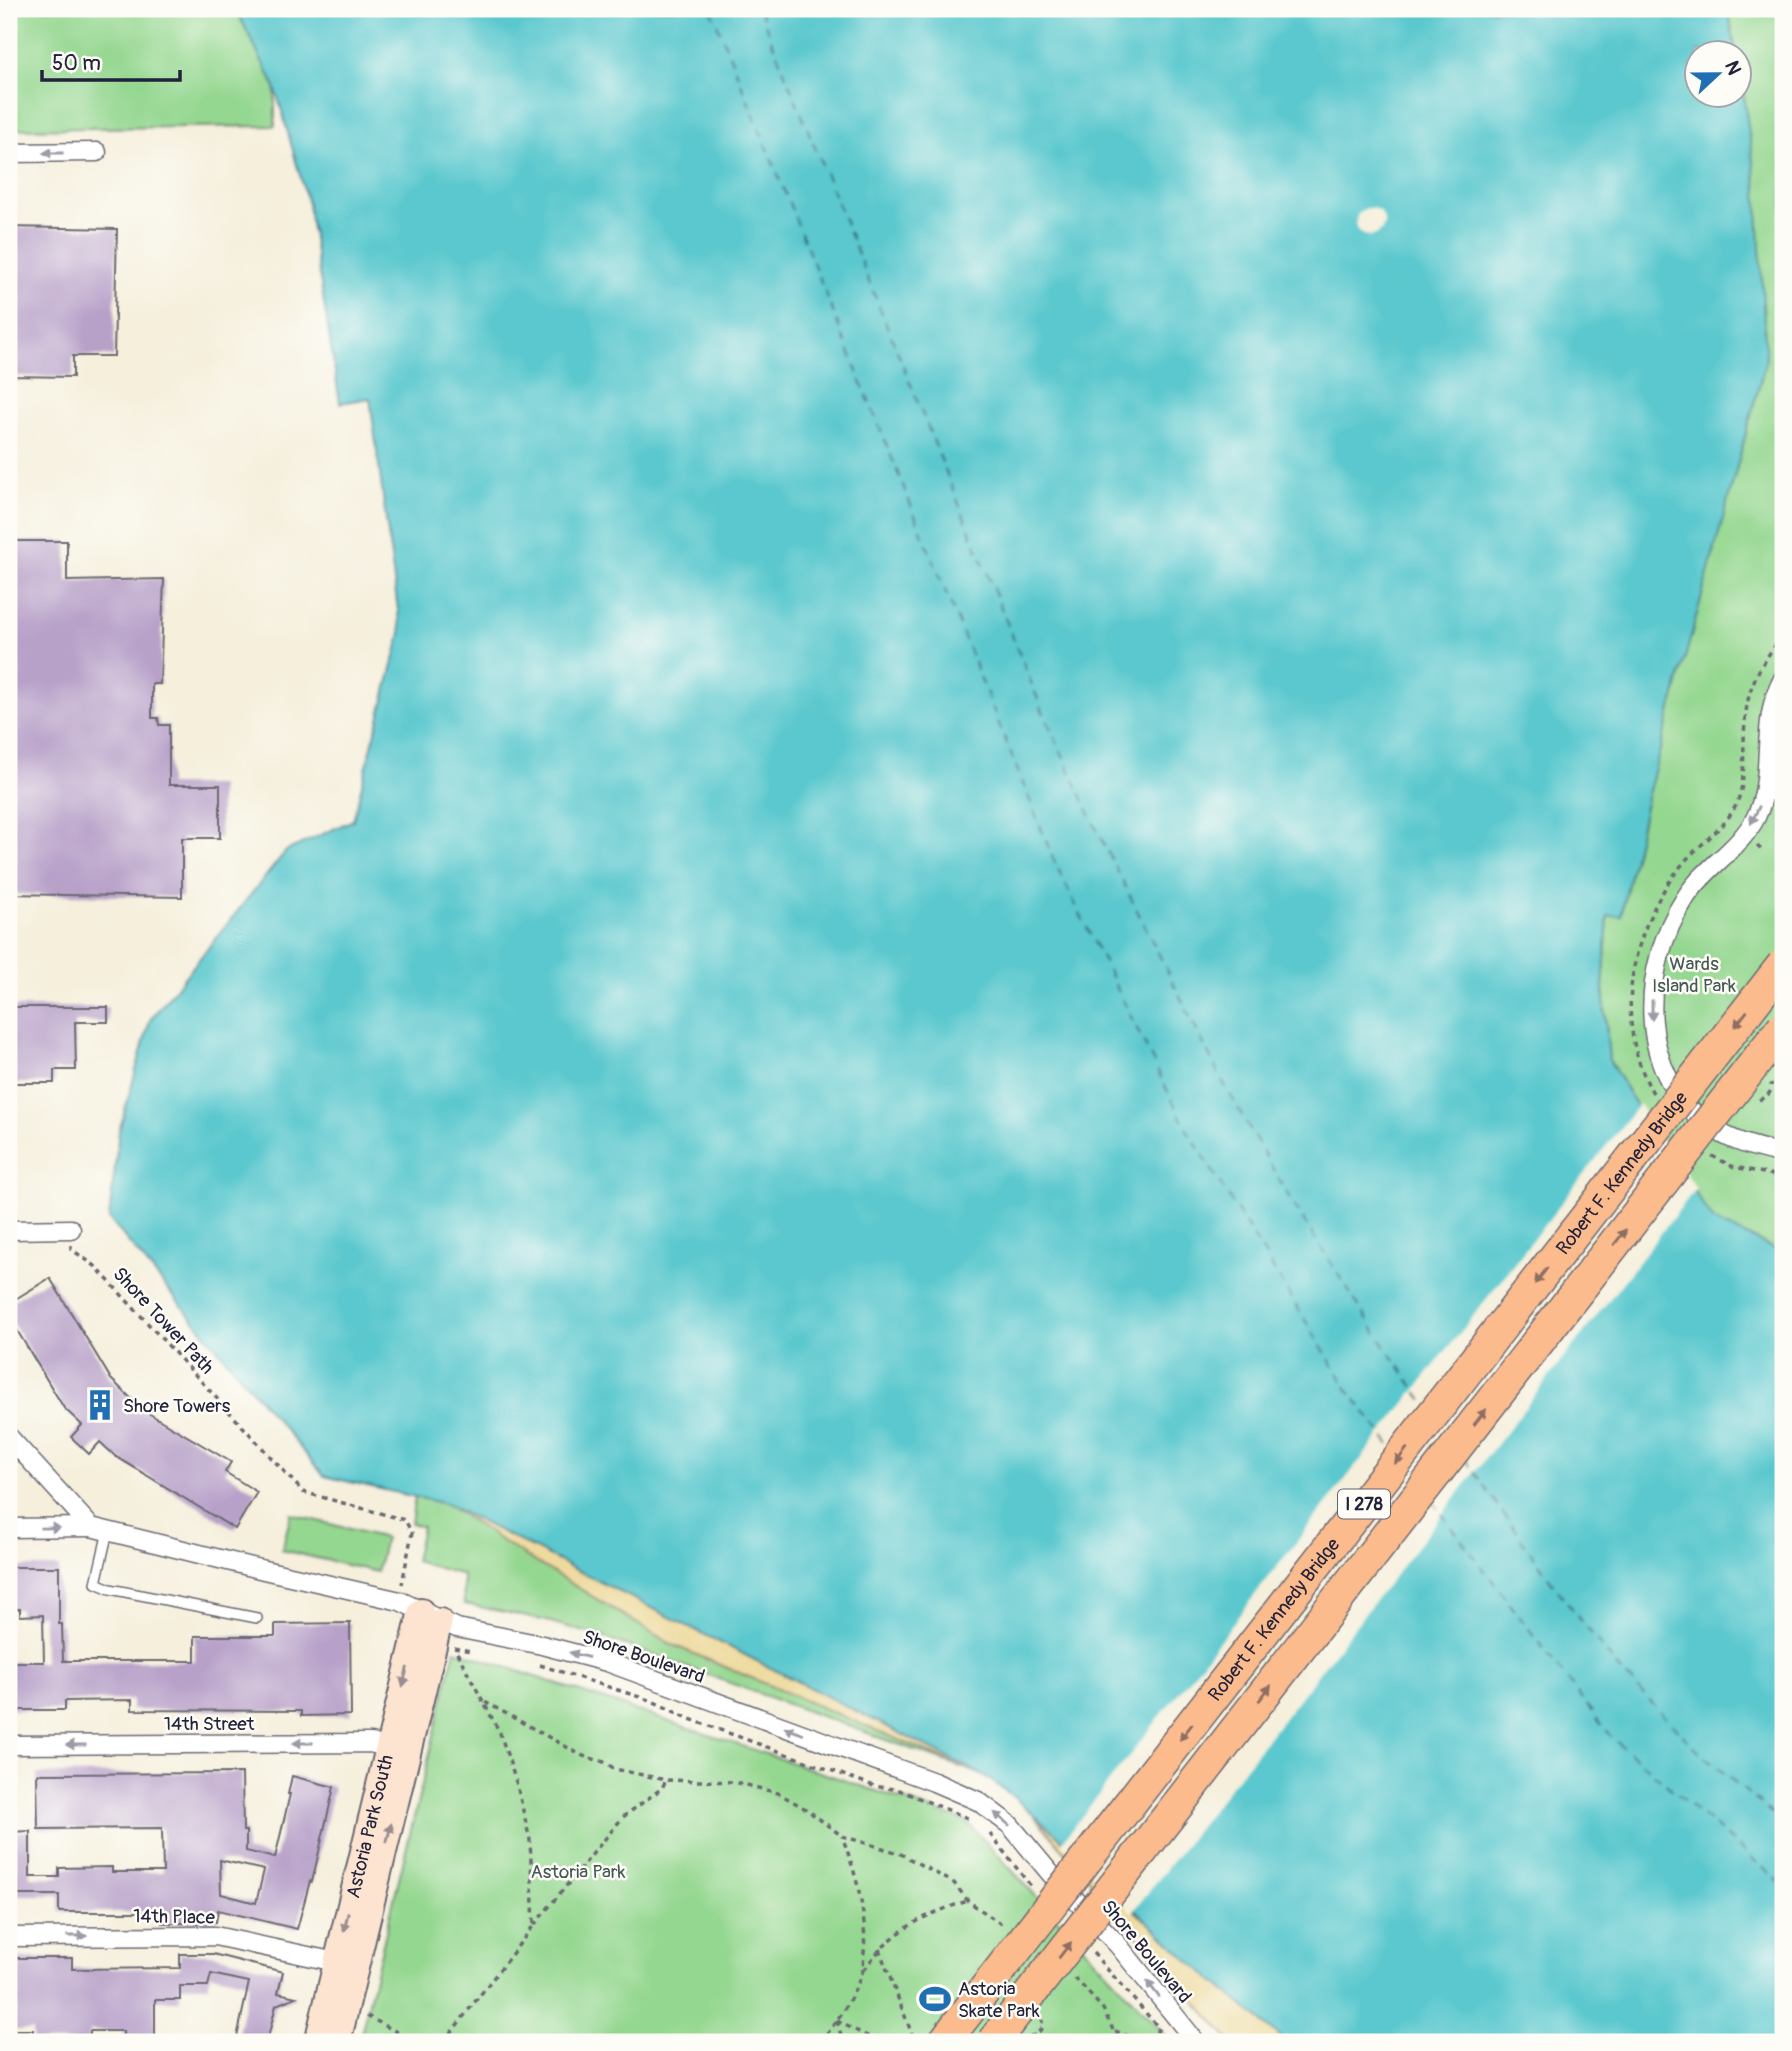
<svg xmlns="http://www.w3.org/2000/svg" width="1792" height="2051" font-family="Pangolin,sans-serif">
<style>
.green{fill:#94d790;stroke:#5b7c66;stroke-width:2}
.sand{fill:#eeda9e;stroke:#887e6c;stroke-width:2}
.water{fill:#5ac8ce;stroke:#3e7584;stroke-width:2}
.pier{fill:#f5efdc}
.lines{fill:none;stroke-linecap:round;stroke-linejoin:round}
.ferry{stroke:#365c6e;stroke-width:2;stroke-dasharray:9 7;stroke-linecap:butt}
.building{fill:#b8a1c9;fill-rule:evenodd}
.lane-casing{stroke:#6c6a73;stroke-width:12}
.street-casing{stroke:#6c6a73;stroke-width:21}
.secondary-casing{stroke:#6c6a73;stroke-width:28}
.path{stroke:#6c6a73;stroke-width:3.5;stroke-dasharray:5 5;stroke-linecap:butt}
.lane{stroke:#fff;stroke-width:9}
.street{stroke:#fff;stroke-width:18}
.secondary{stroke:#fde4d1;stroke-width:24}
.highway-bridge-casing{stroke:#6c6a73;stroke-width:35;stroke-linecap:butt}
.path-bridge{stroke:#6c6a73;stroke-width:3.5;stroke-dasharray:5 5;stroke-linecap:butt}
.highway-bridge{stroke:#fbbb8d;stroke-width:32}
.oneway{fill:#9c9ca7}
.oneway2{fill:#8e6e64}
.oneway3{fill:#9a8d8e}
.labels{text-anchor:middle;stroke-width:5;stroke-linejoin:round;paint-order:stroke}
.shield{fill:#fdfcf7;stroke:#646373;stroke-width:2}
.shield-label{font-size:18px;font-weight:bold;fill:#22223b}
.park-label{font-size:19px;fill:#445854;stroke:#fdfcf7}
.street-label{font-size:19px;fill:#22223b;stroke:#fdfcf7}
.poi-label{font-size:19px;fill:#22223b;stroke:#fdfcf7;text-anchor:start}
</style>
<rect width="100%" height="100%" fill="#fdfcf7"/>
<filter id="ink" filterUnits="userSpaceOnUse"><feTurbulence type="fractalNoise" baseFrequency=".0143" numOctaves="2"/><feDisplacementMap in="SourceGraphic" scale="14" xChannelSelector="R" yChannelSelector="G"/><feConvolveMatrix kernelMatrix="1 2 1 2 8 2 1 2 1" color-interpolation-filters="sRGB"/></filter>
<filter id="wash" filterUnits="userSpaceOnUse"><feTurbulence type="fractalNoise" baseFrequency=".00686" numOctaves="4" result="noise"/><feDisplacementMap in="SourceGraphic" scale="28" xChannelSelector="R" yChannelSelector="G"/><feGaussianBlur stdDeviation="1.57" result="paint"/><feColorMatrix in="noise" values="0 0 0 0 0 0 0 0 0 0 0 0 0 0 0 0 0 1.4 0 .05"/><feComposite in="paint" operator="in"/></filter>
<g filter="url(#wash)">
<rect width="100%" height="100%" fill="#f5efdc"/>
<g class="green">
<path d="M9,9h227l39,78v39l-266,3z"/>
<path d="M1728,9h55v1244l-69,-32 -77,-114 -28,-47 -6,-72 5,-72 13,-1 26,-117 98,-696 -5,-33v-17h-4z"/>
<path d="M415,1496l31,8 68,45 159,96 310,130 -374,-136 -62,-18 -83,-17 -1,-29 -48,-14 7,-34 -11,-4z"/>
<path d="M291,1514l94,24 -8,34 -95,-22z"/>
<path d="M455,1650l511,171 206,221h-813z"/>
</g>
<g class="sand">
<path d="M446,1504l537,271 -310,-130 -159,-96z"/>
<path d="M1035,1817l20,16 82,80 149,129h-55z"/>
</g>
<path class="water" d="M236,9h1492l8,43h-38v42h42v-25l17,121 9,170 -119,438 -26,118h-13l-5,72 6,72 28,47 77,114 69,32v789h-497l-103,-87 -128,-122 -45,-39 -27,-19 -537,-271 -122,-28 -215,-257 10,-88 31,-111 136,-169 67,-31 48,-187 -31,-235 -30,5 -32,-199 -33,-117z"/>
<g class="pier">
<circle cx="1370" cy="222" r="14"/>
<path d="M1639,1104l57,84 -564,725 -71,-70z"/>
</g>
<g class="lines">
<g class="ferry">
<path d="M711,9l344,854 131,265 163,263 42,55"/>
<path d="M759,9l282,698 54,119 125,251 76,132 80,124 47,67"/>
<path d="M1465,1459l86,122 67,87 79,82 86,73"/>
<path d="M1432,1501l178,235 173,149"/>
</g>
</g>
<g id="blocks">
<g class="building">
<path d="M9,227l108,2 -3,127h-41v21l-64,-1z"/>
<path d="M9,541h58v40l97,-2 -4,105h-8v34h6l1,7h10v60h51v53h-38v59l-173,-3z"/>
<path d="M9,1007h99v15h-33l1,48h-22v13h-45z"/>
<path d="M50,1278l61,101 32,31 88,52 -6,10 32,20 -22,37 -120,-73 -15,-14 -11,12 -18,-17 11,-12 -18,-17 -55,-91v-14z"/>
<path d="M9,1567h50v57h3l1,37h132v-25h80v-12l75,-1 1,92 -50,1v-5l-169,-1v-10l-67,1v9h-56v-48h35l-1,-47 -23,1v-7h-11z"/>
<path d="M242,1773l1,58h3v20l29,7 15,-64h-2l4,-18 42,11 -22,95 -2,-1 -13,48 -79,-19 -2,12 -17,1h-37v-11h-103v-17h-44v-11l-6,1v-53l21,-1v46h29v-9l53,-1v5h51l-1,-44 -124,1 -1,-55zM220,1860l44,10 -8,33 -35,-9z"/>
<path d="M180,1954h33l70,18 -5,21 18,4 -20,8 -9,37h-31l13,-60 -38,-8 -3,12h-28v14h-25v42h-32v-11h-33v11h-57v-12h-24v-16l6,-1v-55h57v11l108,-1z"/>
</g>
</g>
</g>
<g filter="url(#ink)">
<use href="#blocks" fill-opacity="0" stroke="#6c6a73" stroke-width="2"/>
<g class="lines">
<defs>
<path id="lane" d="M108,1531l-12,52 14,6 147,29"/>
<g id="street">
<path d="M9,153l88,-1"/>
<path d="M1783,679c-25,44 -6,94 -27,138 -16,32 -51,50 -70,80 -47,72 -51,180 28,232 21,14 45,19 69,25"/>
<path d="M9,1230l62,-1"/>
<path d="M9,1437l82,90 173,43 136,31 57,27 85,17 65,17 327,120 44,19 32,24 40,48 68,72 78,97"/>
<path d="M9,1528l82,-1"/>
<path d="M9,1745l362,-2 27,8"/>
<path d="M9,1937l206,-1 121,26"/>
</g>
<g id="secondary">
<path id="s1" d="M317,2042l104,-431"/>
<path d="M338,2042l102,-421"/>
</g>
</defs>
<use href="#lane" class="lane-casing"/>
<use href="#street" class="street-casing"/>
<use href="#secondary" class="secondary-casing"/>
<g class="path">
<path d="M1757,846l7,6"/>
<path d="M1653,1093c-43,-74 -21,-171 33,-233 17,-19 43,-35 52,-60 7,-19 5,-38 6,-58 1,-50 9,-68 39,-107"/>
<path d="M1712,1156l22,11 49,10"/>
<path d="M71,1245v4l24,17 208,226 102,28 7,13 -10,51"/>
<path d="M454,1648l17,3"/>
<path d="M540,1665l112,36 38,18 184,67 25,4 71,29"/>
<path d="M485,1702l98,54 21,6 11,7 51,11 69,2 43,11 28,16 36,27 57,17 55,30 14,18 36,25"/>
<path d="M990,1834l43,55"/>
<path d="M534,1925l89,-108 39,-29 4,-8"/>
<path d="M879,1949l36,93"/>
<path d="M1093,1953l66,75 -9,14"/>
<path d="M864,1970c27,-39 60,-56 104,-69"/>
<path d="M1075,1978l28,31 16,33"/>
<path d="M367,2016l49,26"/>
<path d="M837,2021l42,21"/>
<path d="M837,2021l6,21"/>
<path d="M1115,2031l16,6 19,1"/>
<path d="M444,2042l90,-117 -4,-85 -13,-55 -17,-52 -45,-84"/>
<path d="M820,2042c17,-20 33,-44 42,-69 2,-6 1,-14 2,-21 3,-41 -8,-78 -22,-116"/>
</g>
<use href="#lane" class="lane"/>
<use href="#street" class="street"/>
<use href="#secondary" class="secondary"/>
<defs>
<g id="highway-bridge">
<path id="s2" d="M944,2042l839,-1077"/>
<path d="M993,2042l790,-1015"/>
</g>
</defs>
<use href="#highway-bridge" class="highway-bridge-casing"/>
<g class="path-bridge">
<path d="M1759,1100c8,-4 13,-6 12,-17"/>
<path d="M1030,2036l6,-1 6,-7v-8"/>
</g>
<use href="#highway-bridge" class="highway-bridge"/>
</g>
<defs><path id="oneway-solid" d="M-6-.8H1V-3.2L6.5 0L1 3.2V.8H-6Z" transform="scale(1.75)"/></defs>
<g class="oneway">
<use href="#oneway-solid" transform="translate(53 153) rotate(180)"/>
<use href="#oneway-solid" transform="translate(1755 815) rotate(116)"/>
<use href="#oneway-solid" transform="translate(1652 1010) rotate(90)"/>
<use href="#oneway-solid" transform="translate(50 1528) rotate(-1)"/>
<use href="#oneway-solid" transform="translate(579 1655) rotate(-165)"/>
<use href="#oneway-solid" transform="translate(794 1731) rotate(-160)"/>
<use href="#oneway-solid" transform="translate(303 1743) rotate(180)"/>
<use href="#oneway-solid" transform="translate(76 1745) rotate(180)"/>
<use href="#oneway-solid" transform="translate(1002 1819) rotate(-140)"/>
<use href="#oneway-solid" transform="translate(77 1936)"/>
<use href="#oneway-solid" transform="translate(1153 1989) rotate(-128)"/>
</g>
<g class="oneway2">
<use href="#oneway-solid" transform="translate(1741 1019) rotate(128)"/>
<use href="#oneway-solid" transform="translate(1620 1237) rotate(-52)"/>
<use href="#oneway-solid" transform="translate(1541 1276) rotate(128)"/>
<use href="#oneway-solid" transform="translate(1480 1417) rotate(-52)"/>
<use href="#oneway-solid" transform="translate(1401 1456) rotate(128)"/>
<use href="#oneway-solid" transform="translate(1265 1693) rotate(-52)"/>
<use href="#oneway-solid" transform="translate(1186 1732) rotate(128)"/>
<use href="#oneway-solid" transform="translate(1065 1950) rotate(-52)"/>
</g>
<g class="oneway3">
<use href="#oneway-solid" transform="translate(405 1677) rotate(104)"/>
<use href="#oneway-solid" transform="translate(389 1833) rotate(-76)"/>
<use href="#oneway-solid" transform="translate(346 1922) rotate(103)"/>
</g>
</g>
<defs>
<symbol id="building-bare" viewBox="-9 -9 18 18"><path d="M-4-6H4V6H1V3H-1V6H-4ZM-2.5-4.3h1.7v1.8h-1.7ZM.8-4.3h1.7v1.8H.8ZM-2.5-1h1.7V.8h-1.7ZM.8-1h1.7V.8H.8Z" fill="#1f6fb2" stroke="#fdfcf7" stroke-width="2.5" paint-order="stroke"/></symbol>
<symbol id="stadium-bare" viewBox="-9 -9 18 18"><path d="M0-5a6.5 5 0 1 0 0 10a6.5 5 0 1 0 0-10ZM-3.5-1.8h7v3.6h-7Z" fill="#1f6fb2" stroke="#fdfcf7" stroke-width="2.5" paint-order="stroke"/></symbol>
</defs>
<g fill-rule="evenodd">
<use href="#building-bare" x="78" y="1383" width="44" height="44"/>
<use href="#stadium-bare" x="913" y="1977" width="44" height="44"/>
</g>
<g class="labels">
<rect class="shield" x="1338" y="1489.5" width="52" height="29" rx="5"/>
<g class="shield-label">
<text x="1364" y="1510">I 278</text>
</g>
<g class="park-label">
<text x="1694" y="970">Wards<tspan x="1694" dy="22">Island Park</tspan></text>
<text x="578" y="1878">Astoria Park</text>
</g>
<g class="street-label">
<text dy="7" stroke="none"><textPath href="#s2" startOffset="1102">Robert F. Kennedy Bridge</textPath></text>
<text transform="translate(164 1320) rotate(47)" y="7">Shore Tower Path</text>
<text dy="7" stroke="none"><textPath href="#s2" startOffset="536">Robert F. Kennedy Bridge</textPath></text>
<text transform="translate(644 1656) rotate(19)" y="7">Shore Boulevard</text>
<text x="209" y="1730">14th Street</text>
<text dy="7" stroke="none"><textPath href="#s1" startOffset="222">Astoria Park South</textPath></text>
<text transform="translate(174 1916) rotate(1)" y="7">14th Place</text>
<text transform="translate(1147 1951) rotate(50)" y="7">Shore Boulevard</text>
</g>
<g class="poi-label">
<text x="123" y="1412">Shore Towers</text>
<text x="958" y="1995">Astoria<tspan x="958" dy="22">Skate Park</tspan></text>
</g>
</g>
<rect width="1792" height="2051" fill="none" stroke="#fdfcf7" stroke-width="35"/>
<g transform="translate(1718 74) rotate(68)"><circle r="33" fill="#fdfcf7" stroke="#a5a5ac" stroke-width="2"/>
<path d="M0-5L12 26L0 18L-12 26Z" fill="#1f6fb2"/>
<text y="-10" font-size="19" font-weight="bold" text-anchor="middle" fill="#22223b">N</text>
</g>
<path d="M42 70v10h138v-10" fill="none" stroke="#22223b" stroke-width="3.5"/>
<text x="52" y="70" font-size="21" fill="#22223b" stroke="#fdfcf7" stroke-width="5" paint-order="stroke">50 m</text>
</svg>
